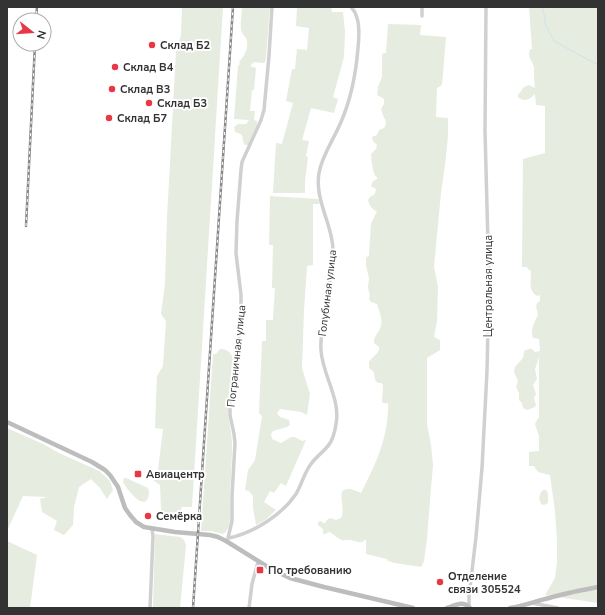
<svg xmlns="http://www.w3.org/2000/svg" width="605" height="615" font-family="'Nunito Sans',sans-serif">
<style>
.green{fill:#e6ecdf}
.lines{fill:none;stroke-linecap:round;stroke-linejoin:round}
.stream{stroke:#cfe2ee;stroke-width:1}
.minor{stroke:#d0d0d0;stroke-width:3.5}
.secondary{stroke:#bdbdbd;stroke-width:4.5}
.rail-casing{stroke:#888;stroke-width:2.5}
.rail{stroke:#fff;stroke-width:1;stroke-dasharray:3;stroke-linecap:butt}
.poi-dot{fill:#e63946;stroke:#fff;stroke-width:1.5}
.labels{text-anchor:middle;stroke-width:4;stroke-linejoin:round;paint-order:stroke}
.poi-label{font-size:11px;font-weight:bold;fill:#333;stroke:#fff;text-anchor:start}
.street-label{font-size:11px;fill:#333;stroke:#fff}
</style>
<rect width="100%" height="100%" fill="#fff"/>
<g class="green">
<path d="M182,7h41l-31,500h-10l-4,8 -15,-2 -2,-3 -1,-25 -10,-7 8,-8 5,-41 -8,-1 2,-52 6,-10 3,-45 -5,-7 4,-31 2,-65 9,-167 5,-16z"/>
<path d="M242,7h28l-4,50 -1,5 -1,1 -10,-1 -4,4 6,2 -2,22h-2l-2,21h5l-1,9 3,1v3l-9,21h-3c-5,-7 2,-10 -10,-13l-1,-5 4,-3h8l3,-4 -15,-1 4,-53 2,-2 -1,-2c5,-6 11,-15 7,-24 -2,-3 -4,-4 -5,-8 -1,-7 1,-16 1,-23z"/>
<path d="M297,7h34l1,5h11l2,20 -1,25 -11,40 5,2 -4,14 -23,-5 -9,32 7,1 -3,15 2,1 -3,24v12h-32l3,-50 6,1 11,-41 -7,-2 6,-32h3l2,-20 10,1 2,-22 -13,-2z"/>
<path d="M529,7h69v596l-53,-8 10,-17 2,-16v-22l-2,-29 -5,-36 -12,-3 -4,-6h-5v-14l10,-1v-15l-4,-12 3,-6h1v-61l-4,12 2,10 -4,6 3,9 -2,4 2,7 -1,2 -8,3 -4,-2 -1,-5 -3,-3v-7l-3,-6 2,-6 -4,-9 1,-5 8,-9 1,-7c5,-2 7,-4 11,1l5,-1 -1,-12 -6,-1c-3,-8 1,-15 5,-23l-2,-9 2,-4 2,-1v-6l-3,1c-9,-6 -6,-15 -6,-25l-3,-2 -1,-2h-5l1,-108 22,-6v-47l-9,-1 -1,-11c-5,5 -10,9 -17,3v-2l6,-8 5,-2 6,3c-1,-6 -1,-13 -1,-20 -1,-7 -7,-9 -4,-19h2z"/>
<path d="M388,24l33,1 -1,10 26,2 -4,48 -5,3 -1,29 12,1v18l-3,29 -4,28 -7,74 4,20 -1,34 -3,16 6,3v10l-13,8v66l4,21 2,20 -3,35 -3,39 -3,22 -3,6 -26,-4 -7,-2 -1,-2 -21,-5v-14h-2l-1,2c-6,1 -11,-3 -17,-2 -5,0 -2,2 -6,-1 -5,-2 -5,-5 -11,-7l-4,2h-2v-5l-5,-4v-3l3,-1 2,2h2l2,-3 3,-2 6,2 5,-2c4,-9 -1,-18 1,-27l5,-2h4l10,4c15,-29 28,-57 27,-90 -3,0 -4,1 -6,-1l1,-17 -2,-2h-3l-3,-3 -1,-8 -5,-4v-6c3,-5 8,-7 10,-12v-3l-5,-4c-1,-7 6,-11 7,-17 2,-7 -2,-15 -4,-22l-6,-2 -2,-3 1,-4 -2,-7 1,-10 -3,-12v-8l2,-2h1l2,-32 6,-13c-5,-1 -8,-6 -9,-11l2,-3 5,-3 1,-5 -5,-3 2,-5 4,-2v-2c0,0 -2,-1 -2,-2 -2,-2 -4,-18 -4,-21l5,-5 1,-4 -4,-4 -1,-4 5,-2 2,-5 5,-2c4,-7 1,-7 -1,-13 -1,-2 -1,-4 -2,-6l3,-5v-5l-7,-4 1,-8 4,-10v-21l1,-3h3z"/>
<path d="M270,196l48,3 2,5h-7v61l-6,1 -3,44 -2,58 8,26 -3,21 -6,-3 -21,-3 -3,4 3,4 9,3 1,5 -3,2 -14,4 -2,3 1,5 9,4 10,-6h4l7,4 4,-1 -20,46 -5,-3 -7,10 -4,-2 -6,11 12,8 -11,10 -9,5 -3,-17v-12l-4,-5 -4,-1 3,-20 7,-10 7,-44 -3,-3 3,-72h4v-21h7l2,-32h-3l1,-43h-4z"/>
<path d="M220,349c7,0 11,3 13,10 3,12 -4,35 -5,49 0,12 4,24 4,37 0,16 -1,32 -2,49 -1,10 4,34 -7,40l-12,-3h-10l12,-177h3z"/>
<path d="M7,428l36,16 16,9 40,18 11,10 3,9 -6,9 -7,-11 -9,-9 -12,8 -5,20 -1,18 -9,10 -10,-5 3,-9 -15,-9 -2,-13 7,-2 -24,-1 -16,35z"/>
<path d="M124,478h2l22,10c2,5 1,17 -8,13 -3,-1 -14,-13 -16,-17 -1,-2 -1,-3 0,-6z"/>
<path d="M543,490h3c3,3 2,8 2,13l-4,2 -3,-1 -2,-6 2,-6z"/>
<path d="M155,534l25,3 4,3 2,5 -6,63h-27z"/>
<path d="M7,541l30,14 -7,53 -10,-1v1h-13z"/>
</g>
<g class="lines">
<path class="stream" d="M543,7v5l2,4v7l9,18 44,24"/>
<g class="minor">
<path d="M422,7v9"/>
<path d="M228,538l4,-17v-25l3,-53 -1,-9 -4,-19v-9l6,-37 5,-61v-13l-5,-42 1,-32 4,-51 1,-8 19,-42 3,-10 5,-54 3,-49"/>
<path d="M229,538c24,-5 53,-23 67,-44 6,-10 8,-21 15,-30 5,-7 11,-11 17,-18 5,-6 7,-15 8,-22 5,-25 -14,-50 -15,-74 -1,-12 2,-25 4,-37 3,-19 6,-38 8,-57 2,-28 -19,-55 -14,-83 3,-18 15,-34 22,-51 10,-23 15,-49 17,-74 1,-10 2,-21 -1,-30 -1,-4 -3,-8 -6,-11"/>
<path d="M532,603l26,5"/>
<path d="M469,607v-11l7,-59 6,-69 5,-97 2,-89 -4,-151 1,-124"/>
<path d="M150,608l3,-72 -1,-7"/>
<path d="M249,608l3,-24 6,-22"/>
</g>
<g class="secondary">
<path d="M7,422l85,40 13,8 5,5 8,12 7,21 5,7 6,7 8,5 31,5 35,3 8,2 8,4 45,28 19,9 34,9 89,21"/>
<path d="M447,608c9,-3 16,-8 23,0"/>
<path d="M510,608c14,-2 26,-7 39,-10 16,-5 33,-8 49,-11"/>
</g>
<defs>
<g id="rail">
<path d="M36,20l1,-13"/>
<path d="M26,226l9,-182"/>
<path d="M193,608l40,-601"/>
</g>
</defs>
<use href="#rail" class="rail-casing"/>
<use href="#rail" class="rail"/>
</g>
<g class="poi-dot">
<circle cx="152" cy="45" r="4"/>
<circle cx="115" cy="67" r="4"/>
<circle cx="112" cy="89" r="4"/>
<circle cx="149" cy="103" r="4"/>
<circle cx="109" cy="118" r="4"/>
<rect x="134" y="470" width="8" height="8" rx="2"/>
<circle cx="148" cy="516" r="4"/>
<rect x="256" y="566" width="8" height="8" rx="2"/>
<circle cx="440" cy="582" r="4"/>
</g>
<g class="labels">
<g class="poi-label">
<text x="160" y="49">Склад Б2</text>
<text x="123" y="71">Склад В4</text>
<text x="120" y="93">Склад В3</text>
<text x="157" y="107">Склад Б3</text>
<text x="117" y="122">Склад Б7</text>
<text x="146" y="478">Авиацентр</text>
<text x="156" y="520">Семёрка</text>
<text x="268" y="574">По требованию</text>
<text x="448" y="580">Отделение<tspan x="448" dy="13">связи 305524</tspan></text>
</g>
<g class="street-label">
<text transform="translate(488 286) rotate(-90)" y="4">Центральная улица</text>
<text transform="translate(327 293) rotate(-83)" y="4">Голубиная улица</text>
<text transform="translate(236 356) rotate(-84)" y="4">Пограничная улица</text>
</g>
</g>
<rect width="605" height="615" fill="none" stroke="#333333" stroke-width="16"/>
<g transform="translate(32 32) rotate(107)"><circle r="19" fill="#ffffff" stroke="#adadad"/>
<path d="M0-3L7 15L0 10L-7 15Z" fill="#e63946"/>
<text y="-6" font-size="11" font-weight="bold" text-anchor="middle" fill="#333333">N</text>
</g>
</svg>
